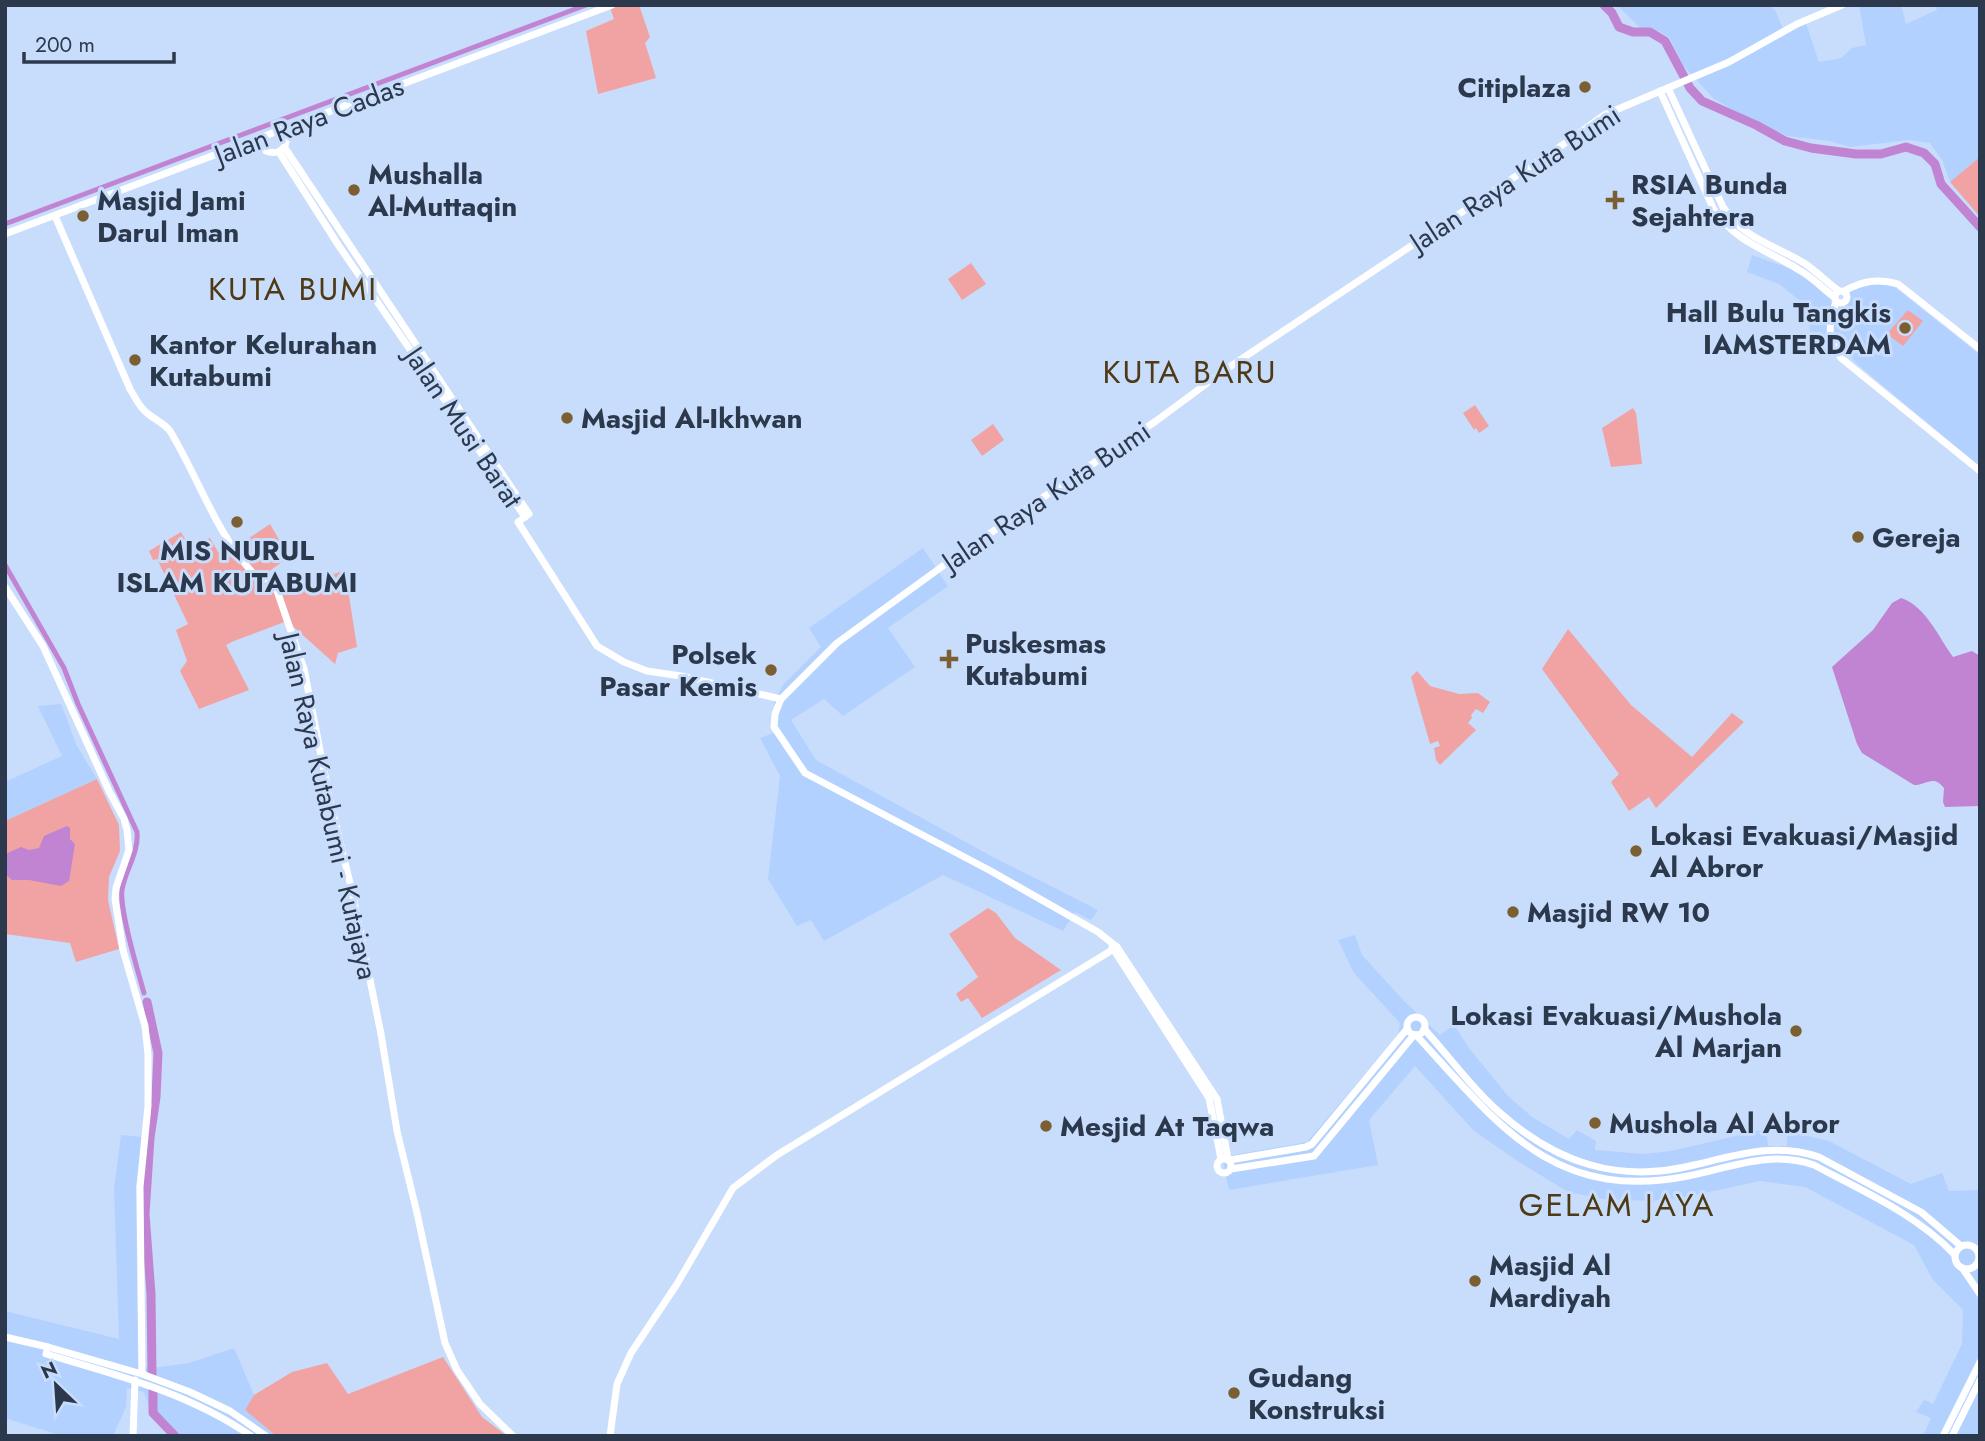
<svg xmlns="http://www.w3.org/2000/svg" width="1985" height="1441" font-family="Jost,sans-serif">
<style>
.built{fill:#b2d1ff}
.green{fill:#f1a3a4}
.water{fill:#c184d2}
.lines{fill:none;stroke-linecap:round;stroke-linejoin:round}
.canal{stroke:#c184d2;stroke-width:5}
.river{stroke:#c184d2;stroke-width:9}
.secondary{stroke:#fff;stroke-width:7}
.poi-dot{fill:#7b5f32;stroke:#c8ddfc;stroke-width:2.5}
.labels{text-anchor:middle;stroke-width:6;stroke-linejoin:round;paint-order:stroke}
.poi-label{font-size:28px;font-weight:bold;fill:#2c394d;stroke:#c8ddfc;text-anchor:start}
.street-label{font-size:28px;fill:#2c394d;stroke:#c8ddfc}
.quarter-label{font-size:32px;letter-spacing:2px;fill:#4f3a15;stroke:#c8ddfc}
</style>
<rect width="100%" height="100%" fill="#c8ddfc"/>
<g class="built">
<path d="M1617,5h151l7,5 10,23 21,-10 13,39 22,-4 11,-10 14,-3 -7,-40h42l5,19 31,-14 -2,-5h45v152l-30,25 -8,-22 -12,-17 -22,-3 -58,7 -20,-6 -43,-5 -56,-27 -18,-11 -30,-33 -14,-28 -10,-6 -18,-2z"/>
<path d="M1752,255l51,18 26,23 6,17 17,-26 20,-7 20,5 88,70v112l-124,-104 -20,-25 -26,-1 -1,-29 -30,-24 -32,-12z"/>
<path d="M923,548l25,38 -60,42 27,39 -72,49 -19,-17 -33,21 25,40 177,97 105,53 -7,10 -16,-8 -12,19 -120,-56 -119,66 -13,-21 -14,6 -29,-47 12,-103 -20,-38 16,-6 -2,-30 9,-17 38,-38 -12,-19z"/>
<path d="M61,704l16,42 20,33 -92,42v-39l57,-26 -24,-50z"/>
<path d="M1355,935l7,20 42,46 36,34 14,-10 15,23 38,47 25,22 37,22 8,-9 19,11 -1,9 49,4 27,-3 95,-22 2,17h19v-15l42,10 82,43 31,-11 7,18 31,-1v246h-57l8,-18 -15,-6 8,-12 9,4 29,-60 1,-34 -30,-30 -19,-35 -109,-58 -45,-6 -84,18 -27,2 -46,-2 -35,-7 -49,-30 -45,-31 -59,-65 -46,54 9,45 -149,25 -7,-33 85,-15 91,-107 2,-12 -46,-50 -16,-33z"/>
<path d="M121,1135l21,2 -6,49 2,179 14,3 37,-5 45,-15 20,47 -9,15 31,26h-97l-30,-30 -5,-14 -17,-4 -1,19 -13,29h-51l-57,-18v-107l114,28 -5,-150z"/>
</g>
<g class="green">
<path d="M609,5h30l11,32 -5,6 11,35 -58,16 -12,-63 28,-12z"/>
<path d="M1980,157v60l-30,-35z"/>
<path d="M971,263l15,21 -24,16 -14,-21z"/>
<path d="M1908,310l15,11 -20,25 -16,-12z"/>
<path d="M1475,405l14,21 -10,7 -3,-5 -2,2 -11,-17z"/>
<path d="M1633,408l3,5 6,51 -31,3 -9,-39z"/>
<path d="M993,424l11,16 -22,16 -11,-16z"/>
<path d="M270,524l19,33 -25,18 14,20 67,-25 12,77 -19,6 -3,11 -48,-43 -53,20 -8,4 23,45 -50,19 -19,-38 7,-10 -11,-31 12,-6 -31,-65 -4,1 -4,-9 32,-19 8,14 21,-8 11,19z"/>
<path d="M1568,629l63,76 61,52 40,-44 12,9 -88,86 -7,-11 -20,14 -18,-29 8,-8 -77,-105z"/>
<path d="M1417,671l13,15 29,8 19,-1 12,9 -7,11 -7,-4 -5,6 1,3 -4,5 8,7 -36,35 -4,-5 -2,-12 6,-2 -2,-5 -8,3 -19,-67z"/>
<path d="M97,779l22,46 1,26 -11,26 -1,23 11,49 -43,13 -6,-19 -65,-9v-113z"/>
<path d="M988,908l8,5 19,25 46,32 -79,48 -14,-20 -7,4 -5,-8 22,-17 -29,-43z"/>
<path d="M443,1357l39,60 25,19h-231l-31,-26 9,-15 38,-23 35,-9 21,31z"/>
</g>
<g class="water">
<path d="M1901,598c25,8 38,40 52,59l19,-6 8,5v150l-35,1 -2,-5 1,-14c-11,-14 -17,-3 -30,-3l-52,-32 -5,-9 -25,-77 41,-37 19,-27z"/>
<path d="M67,826l3,2v11l5,5 -6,37 -8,5 -32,-6h-17l-7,-6v-20l16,-7 8,3 10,-2 5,-12z"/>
</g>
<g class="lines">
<g class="canal">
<path d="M5,224l581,-219"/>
<path d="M5,565l59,103 14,36 59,128c2,21 -12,38 -15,58 -3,20 16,81 22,103"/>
</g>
<g class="river">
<path d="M1604,5l8,8 7,14 14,5h17l15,9 25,47 12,13 54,24 29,16 26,7 45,6h25l25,-7 18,6 11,11 6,20 39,43"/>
<path d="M147,1002l11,51 -2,44 -6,41 -5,76 6,80 1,81"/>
<path d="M153,1390v23l22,23"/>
</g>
<g class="secondary">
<path d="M1668,88l55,119c22,33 50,37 81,56 12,8 23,19 35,28"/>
<path d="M1660,91l54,119c24,34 52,39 85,60 13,7 23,18 35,27"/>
<path d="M257,140l9,11c16,6 25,-8 18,-22"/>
<path d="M285,148l244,366 -11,8 79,124 27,16 23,9 34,5 100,23"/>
<path d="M279,152l60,94 186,271"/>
<path d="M55,216l75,173c5,8 9,18 17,24 8,7 16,9 23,18 28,46 45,100 82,141 7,7 15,5 23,13l29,84 26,132 22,90 29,143 16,97 20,82 28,130 12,27 23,34 33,32"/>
<path d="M5,234l607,-229"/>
<circle cx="1841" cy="297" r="6"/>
<path d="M1844,291c19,-10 33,-13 54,-7l82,65"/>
<path d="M1836,302c-8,21 -9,37 5,56l139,113"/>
<path d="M5,587l38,59 66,145 15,28 3,11 2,20 -13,38 -1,11 8,51 22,76 3,29v51l-8,81 2,187"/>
<path d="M1112,947l97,151 12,61"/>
<circle cx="1416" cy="1026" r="9"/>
<path d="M1424,1029c25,27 47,59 75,83 57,51 120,72 195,53 43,-10 82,-23 125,-8l102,55 40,34"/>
<path d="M1416,1035c82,89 137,168 272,141 44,-9 82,-26 126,-11 48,26 102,49 140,89"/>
<circle cx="1224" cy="1166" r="7"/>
<path d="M1228,1159l-11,-60 -100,-152 -19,-15 -109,-62 -184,-97 -31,-46 1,-13 6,-15 56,-56 121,-88 198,-134 69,-51 336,-224 43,-31 125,-53 68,-38 45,-19"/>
<path d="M1230,1160l76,-13 6,-3 95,-115"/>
<path d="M1231,1169l83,-13 100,-121"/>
<circle cx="1967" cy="1257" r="12"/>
<path d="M1963,1269l17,25"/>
<path d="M5,1337l43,10 94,27 48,18 40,19 36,25"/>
<path d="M48,1347l-2,7c71,21 143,39 205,82"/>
<path d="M133,1436l2,-56"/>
<path d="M610,1436l7,-52 14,-31 46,-69 56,-96 44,-33 340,-208"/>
<path d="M1943,1436l37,-74"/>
<path d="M1952,1436l28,-56"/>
</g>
</g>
<g class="poi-dot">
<circle cx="1585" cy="87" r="7"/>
<circle cx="354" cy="190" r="7"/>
<path d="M1611.5 189.5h7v7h7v7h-7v7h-7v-7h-7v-7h7z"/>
<circle cx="83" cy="216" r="7"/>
<circle cx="1905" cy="328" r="7"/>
<circle cx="135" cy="360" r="7"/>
<circle cx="567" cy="418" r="7"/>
<circle cx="237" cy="522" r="7"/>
<circle cx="1858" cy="537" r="7"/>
<path d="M945.5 648.5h7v7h7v7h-7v7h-7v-7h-7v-7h7z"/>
<circle cx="771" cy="670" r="7"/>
<circle cx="1636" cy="851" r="7"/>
<circle cx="1513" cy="912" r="7"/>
<circle cx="1796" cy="1031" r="7"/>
<circle cx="1595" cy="1123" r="7"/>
<circle cx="1046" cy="1126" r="7"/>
<circle cx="1475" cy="1281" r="7"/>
<circle cx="1234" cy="1393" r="7"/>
</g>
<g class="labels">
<g class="poi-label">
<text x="1571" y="97" text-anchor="end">Citiplaza</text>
<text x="368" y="184">Mushalla<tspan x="368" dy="32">Al-Muttaqin</tspan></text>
<text x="1631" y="194">RSIA Bunda<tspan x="1631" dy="32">Sejahtera</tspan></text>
<text x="97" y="210">Masjid Jami<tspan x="97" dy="32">Darul Iman</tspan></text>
<text x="1891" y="322" text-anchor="end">Hall Bulu Tangkis<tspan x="1891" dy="32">IAMSTERDAM</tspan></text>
<text x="149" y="354">Kantor Kelurahan<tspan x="149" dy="32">Kutabumi</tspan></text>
<text x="581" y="428">Masjid Al-Ikhwan</text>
<text x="1872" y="547">Gereja</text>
<text x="237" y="560" text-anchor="middle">MIS NURUL<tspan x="237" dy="32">ISLAM KUTABUMI</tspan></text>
<text x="965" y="653">Puskesmas<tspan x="965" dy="32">Kutabumi</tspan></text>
<text x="757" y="664" text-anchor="end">Polsek<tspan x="757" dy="32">Pasar Kemis</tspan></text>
<text x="1650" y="845">Lokasi Evakuasi/Masjid<tspan x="1650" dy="32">Al Abror</tspan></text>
<text x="1527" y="922">Masjid RW 10</text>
<text x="1782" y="1025" text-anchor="end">Lokasi Evakuasi/Mushola<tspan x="1782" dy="32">Al Marjan</tspan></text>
<text x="1609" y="1133">Mushola Al Abror</text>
<text x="1060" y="1136">Mesjid At Taqwa</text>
<text x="1489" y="1275">Masjid Al<tspan x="1489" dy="32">Mardiyah</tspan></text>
<text x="1248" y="1387">Gudang<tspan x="1248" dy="32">Konstruksi</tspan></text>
</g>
<g class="street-label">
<text transform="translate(309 120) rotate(-21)" y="10">Jalan Raya Cadas</text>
<text transform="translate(1515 178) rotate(-33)" y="10">Jalan Raya Kuta Bumi</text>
<text transform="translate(464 427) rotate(56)" y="10">Jalan Musi Barat</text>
<text transform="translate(1046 496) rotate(-34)" y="10">Jalan Raya Kuta Bumi</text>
<text transform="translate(329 806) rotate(77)" y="10">Jalan Raya Kutabumi - Kutajaya</text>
</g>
<g class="quarter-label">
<text x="293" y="300">KUTA BUMI</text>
<text x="1190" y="383">KUTA BARU</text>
<text x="1617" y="1216">GELAM JAYA</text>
</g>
</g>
<rect width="1985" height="1441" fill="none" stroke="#2c394d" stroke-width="14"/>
<g transform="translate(56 1385) rotate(335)" stroke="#c8ddfc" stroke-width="5" paint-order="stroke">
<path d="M0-5L12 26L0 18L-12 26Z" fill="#2c394d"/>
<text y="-10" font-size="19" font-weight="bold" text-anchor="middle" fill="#2c394d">N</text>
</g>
<path d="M24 52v10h150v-10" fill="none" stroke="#2c394d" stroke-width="3.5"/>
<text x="35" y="52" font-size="21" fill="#2c394d" stroke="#c8ddfc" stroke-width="5" paint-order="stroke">200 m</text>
</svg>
